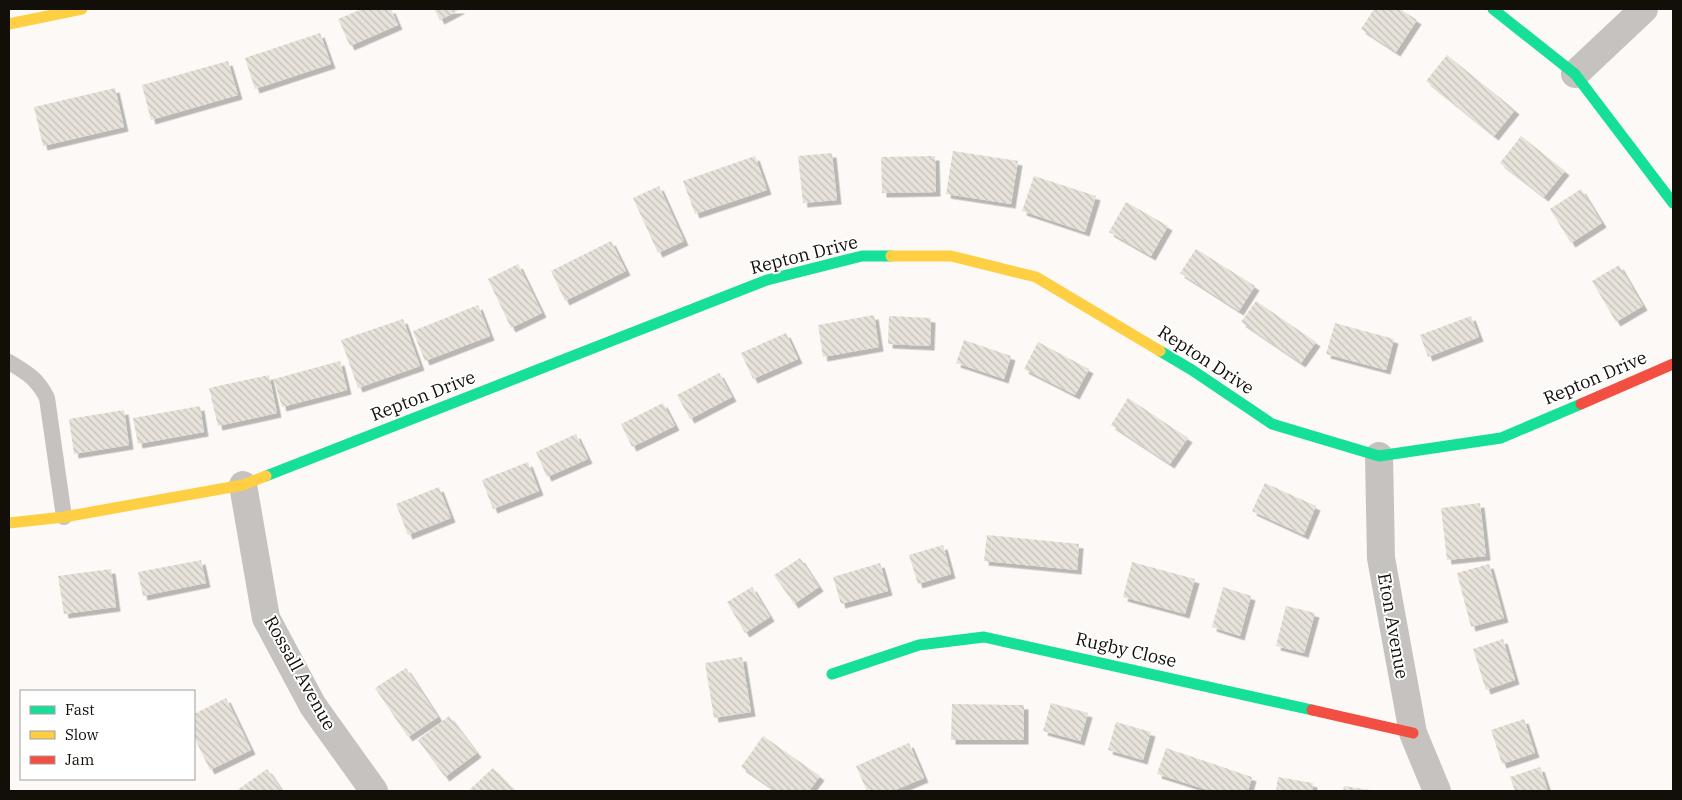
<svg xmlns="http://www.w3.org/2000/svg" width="1682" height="800" font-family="'IBM Plex Serif',serif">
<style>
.building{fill:url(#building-back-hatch);filter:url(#shadow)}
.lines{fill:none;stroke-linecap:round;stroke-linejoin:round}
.lane{stroke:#c5c2c0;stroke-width:16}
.street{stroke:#c5c2c0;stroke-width:28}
.fast{stroke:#16e098;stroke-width:11}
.slow{stroke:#ffcf43;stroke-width:11}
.jam{stroke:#f24e42;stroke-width:11}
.labels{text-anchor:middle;stroke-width:4;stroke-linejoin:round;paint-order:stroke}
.street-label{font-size:18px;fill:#120f09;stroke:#fff}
</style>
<defs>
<pattern id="building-back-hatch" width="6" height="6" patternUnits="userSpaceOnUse" patternTransform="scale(1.25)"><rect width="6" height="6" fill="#e7e2da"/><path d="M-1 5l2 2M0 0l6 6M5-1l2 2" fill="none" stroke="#c5c1ba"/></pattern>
<filter id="shadow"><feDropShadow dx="4.5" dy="4.5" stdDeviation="0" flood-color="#0004"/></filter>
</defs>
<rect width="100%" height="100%" fill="#fcf9f6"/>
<g class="building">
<path d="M362,9h29l7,16 -48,21 -12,-27z"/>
<path d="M434,9h27l-21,11z"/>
<path d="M1374,9h26l17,11 -21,32 -35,-23z"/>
<path d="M320,33l11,31 -76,25 -10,-31z"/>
<path d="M1447,55l68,55 -21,26 -68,-55z"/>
<path d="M228,61l10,34 -87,25 -9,-35z"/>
<path d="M115,88l9,39 -81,19 -9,-39z"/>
<path d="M1521,136l44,35 -21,26 -44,-34z"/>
<path d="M953,151l65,10 -7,43 -65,-10z"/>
<path d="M832,153l5,47 -34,3 -5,-47z"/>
<path d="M755,156l12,34 -72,24 -12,-33z"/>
<path d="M935,156l1,36 -54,1 -1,-36z"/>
<path d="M1034,176l62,20 -11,36 -63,-21z"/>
<path d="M659,186l25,55 -26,12 -25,-55z"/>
<path d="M1581,189l21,34 -31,20 -21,-34z"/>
<path d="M1126,202l42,24 -17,30 -42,-24z"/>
<path d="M611,241l15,30 -61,30 -14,-30z"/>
<path d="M1196,249l59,37 -16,25 -59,-38z"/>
<path d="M518,264l24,49 -31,15 -23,-49z"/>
<path d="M1619,265l24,41 -27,16 -24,-41z"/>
<path d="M1256,301l60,41 -15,21 -60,-41z"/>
<path d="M478,305l12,31 -65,25 -12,-30z"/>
<path d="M874,315l5,32 -56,10 -5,-32z"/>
<path d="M889,316l42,2 -1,28 -42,-2z"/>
<path d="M1471,316l8,21 -51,20 -8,-22z"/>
<path d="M403,319l17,47 -62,22 -17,-48z"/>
<path d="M1335,323l59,16 -8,31 -60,-16z"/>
<path d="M786,333l12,26 -45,20 -12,-26z"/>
<path d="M964,340l47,16 -7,23 -48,-16z"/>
<path d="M1038,342l51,27 -14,26 -51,-26z"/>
<path d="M340,361l7,29 -65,17 -8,-28z"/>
<path d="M719,373l13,24 -42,22 -13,-24z"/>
<path d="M269,375l8,38 -59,13 -9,-38z"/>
<path d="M1128,398l60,40 -18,26 -59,-39z"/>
<path d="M663,403l12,23 -43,21 -11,-23z"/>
<path d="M200,406l4,26 -66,12 -5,-26z"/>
<path d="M124,410l5,35 -55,9 -5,-35z"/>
<path d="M576,434l12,25 -41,18 -11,-25z"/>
<path d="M528,462l11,29 -46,18 -11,-29z"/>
<path d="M1265,483l51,23 -12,29 -52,-24z"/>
<path d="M439,487l12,31 -43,17 -12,-31z"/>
<path d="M1480,503l6,53 -39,4 -6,-52z"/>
<path d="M987,535l92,9 -2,26 -93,-9z"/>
<path d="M943,545l8,29 -33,10 -9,-29z"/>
<path d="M800,558l19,29 -25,17 -20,-29z"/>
<path d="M201,560l5,23 -63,13 -5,-24z"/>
<path d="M1132,562l63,17 -10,35 -62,-17z"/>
<path d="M880,563l8,28 -47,13 -8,-27z"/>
<path d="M1489,564l15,54 -33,9 -14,-54z"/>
<path d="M111,569l5,38 -52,7 -6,-38z"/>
<path d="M752,587l18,30 -25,16 -18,-31z"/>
<path d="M1223,587l28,9 -11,40 -28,-9z"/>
<path d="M1286,606l29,7 -11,40 -28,-7z"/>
<path d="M1503,639l12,41 -29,10 -13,-41z"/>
<path d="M742,657l9,55 -37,6 -9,-55z"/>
<path d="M406,668l32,49 -30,20 -33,-49z"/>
<path d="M226,698l25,52 -41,20 -16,-33v-23z"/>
<path d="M1051,703l37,10 -8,28 -37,-10z"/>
<path d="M952,704l72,1v35h-73z"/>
<path d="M449,716l28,37 -32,24 -27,-37z"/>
<path d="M1524,719l11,34 -33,11 -11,-34z"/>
<path d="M1116,722l35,10 -8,28 -35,-10z"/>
<path d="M763,736l57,40 -11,15h-33l-35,-24z"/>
<path d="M909,743l15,35 -31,13h-26l-11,-25z"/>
<path d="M1166,748l86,29 -4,14h-37l-54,-17z"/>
<path d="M1540,767l8,24h-33l-5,-14z"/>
<path d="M493,768l22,23h-47z"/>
<path d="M267,769l15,22h-46z"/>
<path d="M1278,777l35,6 -1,8h-36z"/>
<path d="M1344,786l27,4v1h-28z"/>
</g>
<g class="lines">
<path class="lane" d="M9,362c18,11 28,16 38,36l17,119"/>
<g class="street">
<path d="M1575,74l69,-65"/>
<path d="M1379,456l2,102 32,175 24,58"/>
<path d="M243,485l23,133 47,88 61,85"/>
</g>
<g class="fast">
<path d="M1493,9l82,65 98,129"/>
<path d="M1160,351l32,19 80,54 107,32 122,-18 80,-34"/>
<path d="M266,476l501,-196 95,-24h29"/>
<path d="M832,674l87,-29 65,-8 328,73"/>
</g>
<g class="slow">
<path d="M9,24l73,-15"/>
<path d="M891,256h60l85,21 124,74"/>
<path d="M9,523l55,-6 179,-32 23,-9"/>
</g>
<g class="jam">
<path d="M1581,404l92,-40"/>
<path d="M1312,710l101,23"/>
</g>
</g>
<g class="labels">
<g class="street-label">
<text transform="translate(804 255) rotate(-14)" y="6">Repton Drive</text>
<text transform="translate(1206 360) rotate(33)" y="6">Repton Drive</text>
<text transform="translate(1595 378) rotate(-23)" y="6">Repton Drive</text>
<text transform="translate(423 396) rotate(-21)" y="6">Repton Drive</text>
<text transform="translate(1393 626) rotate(80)" y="6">Eton Avenue</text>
<text transform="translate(1126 650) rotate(13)" y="6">Rugby Close</text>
<text transform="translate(300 673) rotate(61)" y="6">Rossall Avenue</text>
</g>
</g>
<rect width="1682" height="800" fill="none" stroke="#120f09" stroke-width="20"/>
<rect x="20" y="690" width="175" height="90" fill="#ffffff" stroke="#a09f9d"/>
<rect x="30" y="706" width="25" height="8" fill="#16e098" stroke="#a09f9d"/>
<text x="65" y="715" font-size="15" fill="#120f09">Fast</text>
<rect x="30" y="731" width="25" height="8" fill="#ffcf43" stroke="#a09f9d"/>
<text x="65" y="740" font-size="15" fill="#120f09">Slow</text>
<rect x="30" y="756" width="25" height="8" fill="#f24e42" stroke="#a09f9d"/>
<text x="65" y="765" font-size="15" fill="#120f09">Jam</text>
</svg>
